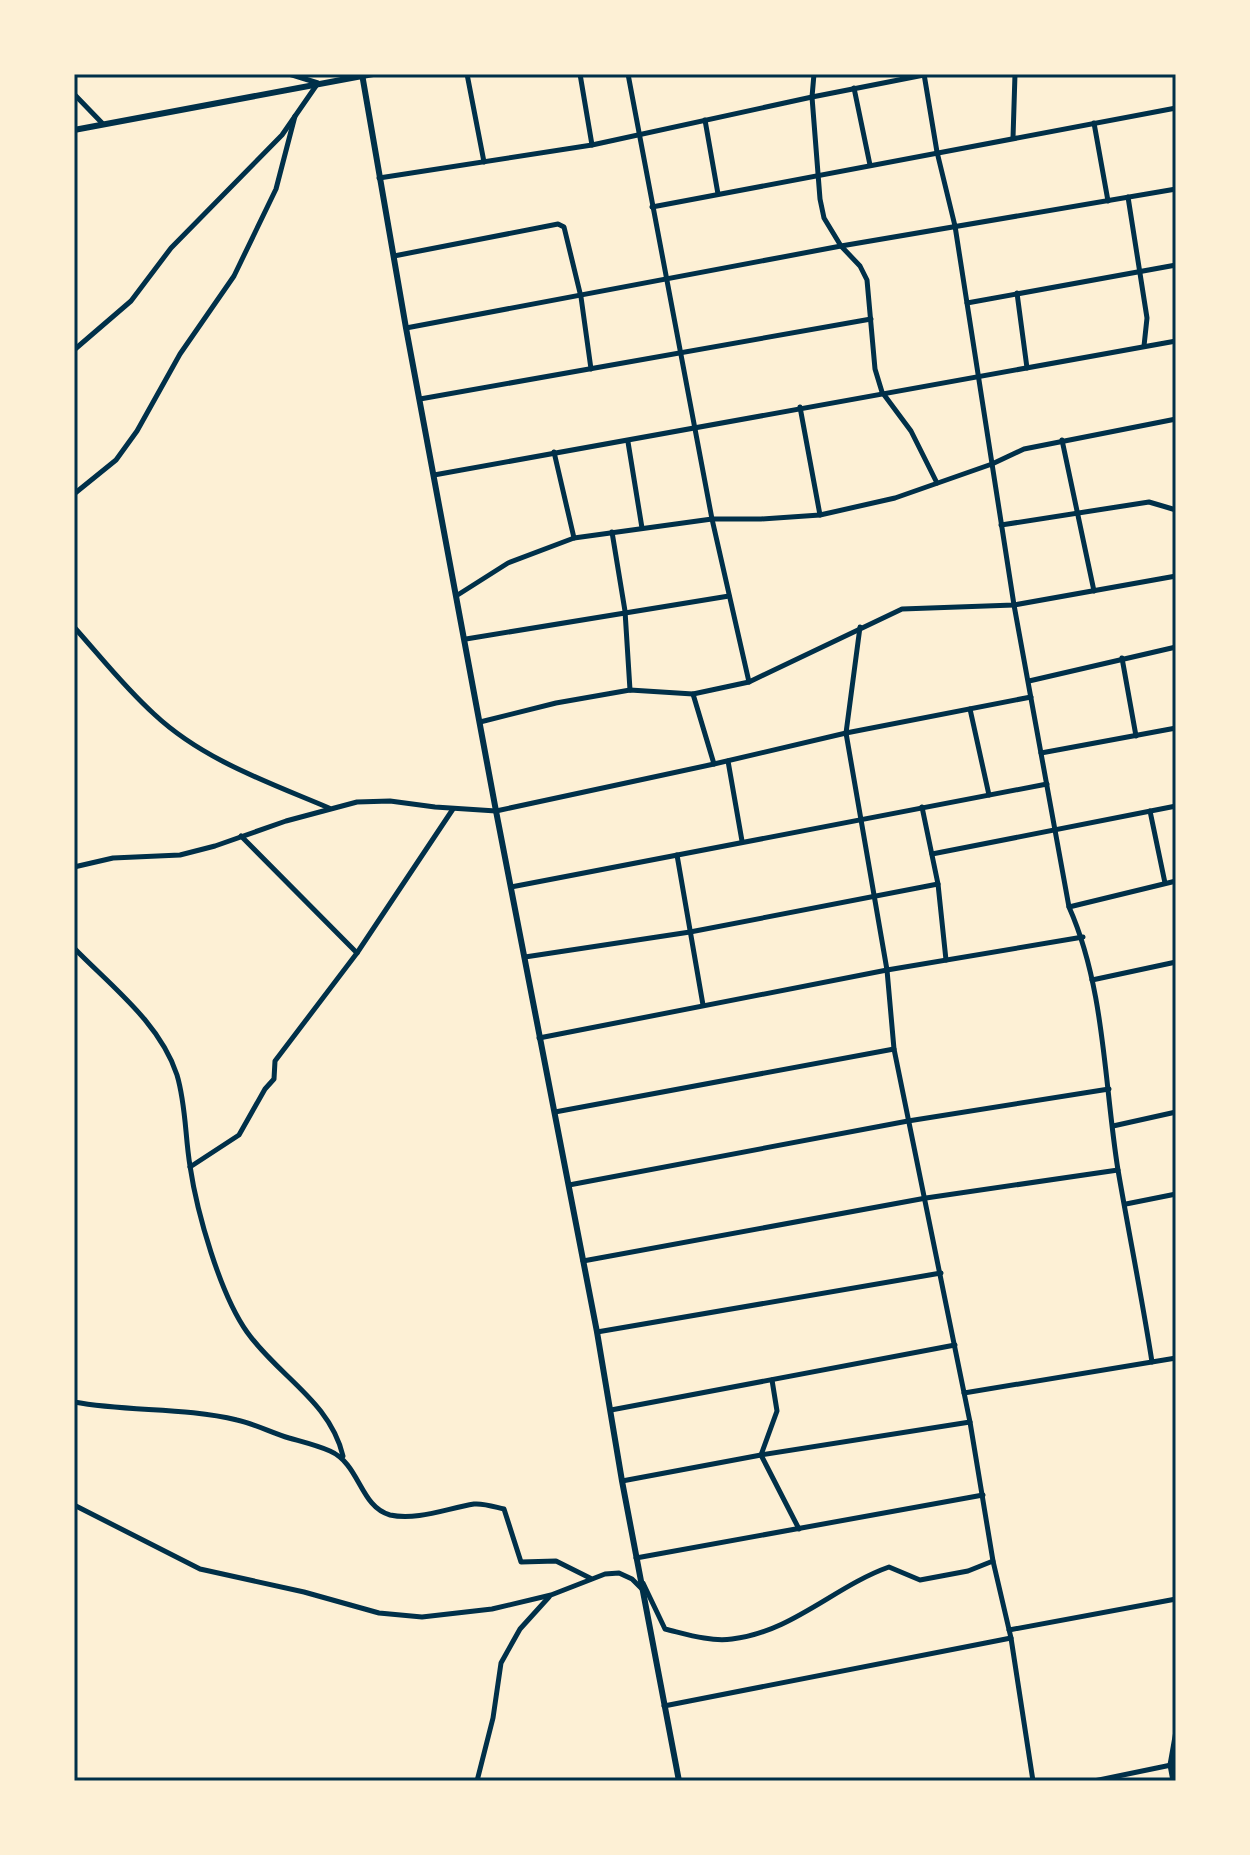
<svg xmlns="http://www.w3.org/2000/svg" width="1250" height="1855" font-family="'Sofia Sans Condensed',sans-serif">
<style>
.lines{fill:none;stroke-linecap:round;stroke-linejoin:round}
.minor{stroke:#003049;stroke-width:5}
.tertiary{stroke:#003049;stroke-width:6}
.neatline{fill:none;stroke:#003049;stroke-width:3}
</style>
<rect width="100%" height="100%" fill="#fdf0d5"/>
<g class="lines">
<g class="minor">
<path d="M467,74l17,88"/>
<path d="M580,74l12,71"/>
<path d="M628,74l84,445 37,163"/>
<path d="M814,74l-2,23 8,102 4,19 17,28 19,20 7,14 8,89 7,23 29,39 26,52"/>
<path d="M924,74l13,78 18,74 59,379 55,302c36,81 35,176 49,263 11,64 24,128 34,192"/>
<path d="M854,88l16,77"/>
<path d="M74,94l29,30"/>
<path d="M705,120l13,74"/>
<path d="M1094,123l14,78"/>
<path d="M1013,138l2,-64"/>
<path d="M379,178l213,-33 220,-48 112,-22"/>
<path d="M1128,197l19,121 -3,28"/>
<path d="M652,207l524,-99"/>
<path d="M394,256l164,-32 6,3 17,70 10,72"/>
<path d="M1017,293l10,75"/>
<path d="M967,303l209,-38"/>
<path d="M406,328l435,-82 335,-57"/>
<path d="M74,350l57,-49 40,-53 111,-113 36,-52 -29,-9"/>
<path d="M420,399l451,-80"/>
<path d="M800,407l20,108"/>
<path d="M1062,440l32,151"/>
<path d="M628,442l14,86"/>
<path d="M554,452l20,86"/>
<path d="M434,475l742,-134"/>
<path d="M74,494l42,-34 21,-29 43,-77 54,-78 42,-87 19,-73"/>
<path d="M1001,525l148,-23 27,8"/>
<path d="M612,532l13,79 5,79"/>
<path d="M456,596l52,-33 66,-25 138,-19h49l59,-4 75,-17 97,-34 32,-15 152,-30"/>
<path d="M74,627c26,29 51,61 80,87 49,46 114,68 175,94"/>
<path d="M860,627l-14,106 41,237 7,79 76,373 23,139 18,77 22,143"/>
<path d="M466,639l263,-43"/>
<path d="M1122,658l14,78"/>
<path d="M1029,681l147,-34"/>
<path d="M693,694l21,70"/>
<path d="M970,709l19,86"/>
<path d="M480,722l76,-19 74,-13 63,4 56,-12 153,-73 112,-4 162,-29"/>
<path d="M1041,753l135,-25"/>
<path d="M728,761l14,80"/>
<path d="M922,807l16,77 8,76"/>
<path d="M1150,811l15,72"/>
<path d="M241,836l116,117"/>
<path d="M932,854l244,-48"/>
<path d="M677,855l26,150"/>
<path d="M74,867l39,-9 67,-3 35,-9 71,-25 71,-19 33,-1 45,6 61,4 218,-47 132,-31 185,-36"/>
<path d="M511,887l536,-103"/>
<path d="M1069,907l107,-26"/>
<path d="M74,948c37,38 86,75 103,127 9,30 8,61 13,91 7,47 30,128 57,166 31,44 83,69 96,124"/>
<path d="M525,957l165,-25 248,-48"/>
<path d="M1092,980l84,-18"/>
<path d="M539,1038l348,-68 196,-33"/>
<path d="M555,1112l339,-63"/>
<path d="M1113,1126l63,-14"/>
<path d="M190,1167l49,-32 26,-46 9,-10 1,-18 82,-108 96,-144"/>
<path d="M569,1185l339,-64 201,-32"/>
<path d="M1126,1204l50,-10"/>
<path d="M583,1261l343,-63 192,-28"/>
<path d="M597,1332l344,-59"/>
<path d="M772,1380l5,31 -16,44 38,74"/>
<path d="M964,1393l212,-35"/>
<path d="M74,1402c54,10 111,5 163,18 18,4 35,13 52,18 14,4 27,7 41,13 30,13 30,56 60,64 27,6 58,-7 84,-11 10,-1 21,3 30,5l17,53 35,-1 34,17"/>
<path d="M611,1410l344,-65"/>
<path d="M622,1481l139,-26 209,-33"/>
<path d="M74,1505l126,64 104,23 75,21 43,4 70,-8 59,-14 54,-21 14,-1 13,6 10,10"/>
<path d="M636,1558l347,-63"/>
<path d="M643,1583l22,46c21,5 45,13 67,10 60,-7 103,-53 157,-72l31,13 48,-9 25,-10"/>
<path d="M1009,1630l167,-31"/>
<path d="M664,1706l347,-68"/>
<path d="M477,1781l16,-63 8,-55 19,-34 29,-32"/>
<path d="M1094,1781l82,-17"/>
<path d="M1173,1781l-3,-16 6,-34"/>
</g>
<g class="tertiary">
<path d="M362,74l44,254 90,483 101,521 25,149 57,300"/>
<path d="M74,130l299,-56"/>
</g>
</g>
<rect width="1250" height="1855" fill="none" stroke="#fdf0d5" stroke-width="152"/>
<rect x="76" y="76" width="1098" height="1703" class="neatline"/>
</svg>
